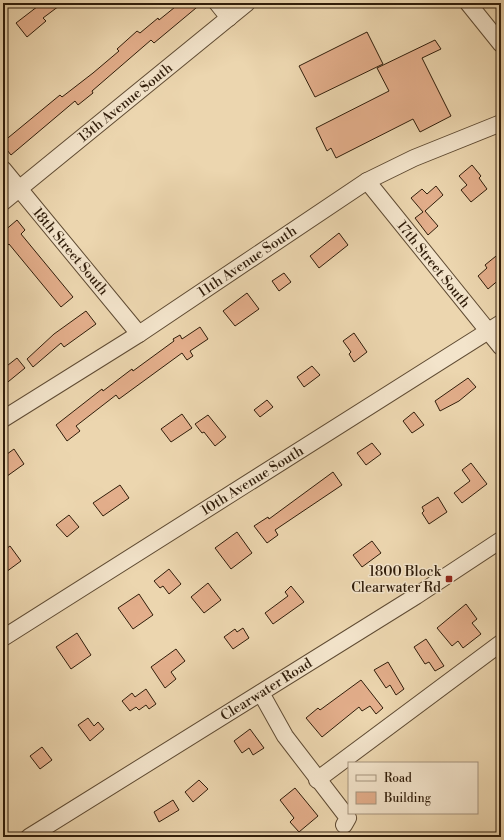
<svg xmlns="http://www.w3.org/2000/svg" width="504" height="840" font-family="'Libre Bodoni',serif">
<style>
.building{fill:#e3ae8b;stroke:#301d0a}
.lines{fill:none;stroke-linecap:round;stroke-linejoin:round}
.minor-casing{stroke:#5f4b33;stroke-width:18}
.minor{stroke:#f3e4cb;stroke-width:16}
.poi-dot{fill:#8f2418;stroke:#f3e4cb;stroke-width:1.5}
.labels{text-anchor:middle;stroke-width:3;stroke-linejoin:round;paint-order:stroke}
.street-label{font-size:14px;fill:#301d0a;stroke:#f3e4cb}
.poi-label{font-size:14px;fill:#301d0a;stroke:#f3e4cb;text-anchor:end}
</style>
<rect width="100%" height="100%" fill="#ecd6af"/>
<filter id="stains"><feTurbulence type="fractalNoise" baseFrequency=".005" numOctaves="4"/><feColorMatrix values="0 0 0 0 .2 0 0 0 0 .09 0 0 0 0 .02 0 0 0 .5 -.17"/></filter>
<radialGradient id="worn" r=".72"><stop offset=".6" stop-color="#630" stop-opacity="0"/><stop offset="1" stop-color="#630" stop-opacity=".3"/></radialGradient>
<g class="building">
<path d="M42,3h21l-20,15 3,3 -19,16 -11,-14z"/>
<path d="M180,3h22l-48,40 -3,-3 -59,51 1,2 -15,12 -3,-4 -64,54 -8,-10v-3l57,-47 2,2 31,-24 26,-22 -2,-2 20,-18 3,2 18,-15 1,2z"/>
<path d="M367,32l16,32 -68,33 -16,-31z"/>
<path d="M435,40l6,9 -19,9 29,58 -31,16 -7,-13 -77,39 -5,-10 -4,3 -11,-23 73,-37 -12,-23z"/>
<path d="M472,165l9,11 -2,2 8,11 -16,13 -10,-12 6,-5 -8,-9z"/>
<path d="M436,186l7,9 -18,16 13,15 -10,9 -13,-17 8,-6 -12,-14 11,-9 5,5z"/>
<path d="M17,220l8,10 -4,4 52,63 -12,10 -52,-63 -6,5v-17z"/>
<path d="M339,233l9,12 -29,23 -9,-12z"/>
<path d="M501,252v26l-13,11 -10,-13 9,-8 -2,-3z"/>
<path d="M284,273l7,9 -12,9 -7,-10z"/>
<path d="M247,293l12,16 -24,17 -12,-15z"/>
<path d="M86,311l10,13 -32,23 -3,-4 -28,24 -6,-8 27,-25z"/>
<path d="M200,327l8,12 -18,12 3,5 -6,4 -5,-7 -63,46 -3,-4 -40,31 4,5 -13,10 -11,-16 46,-36 1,2 29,-22 1,2 41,-30 -1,-2 7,-4 2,4z"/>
<path d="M354,333l13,19 -13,10 -5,-8 2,-2 -8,-11z"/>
<path d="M17,358l8,10 -22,18v-17z"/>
<path d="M312,366l8,9 -16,12 -7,-10z"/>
<path d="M468,378l8,9 -17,14 -19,10 -5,-10z"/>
<path d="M267,400l6,7 -13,10 -6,-7z"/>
<path d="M414,412l10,13 -12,8 -9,-12z"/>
<path d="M182,414l10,14 -21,14 -10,-13z"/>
<path d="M208,415l18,22 -11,9 -11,-14 -2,1 -7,-9z"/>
<path d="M372,443l9,11 -15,11 -9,-12z"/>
<path d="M14,449l10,15 -21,15v-22z"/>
<path d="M471,463l16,21 -25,19 -8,-10 16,-12 -8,-11z"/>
<path d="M333,472l9,13 -67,45 3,5 -11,8 -13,-17 14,-9 1,2z"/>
<path d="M120,485l9,13 -26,18 -10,-13z"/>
<path d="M438,497l9,15 -18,12 -7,-11 2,-2 -2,-4z"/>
<path d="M69,515l10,12 -12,10 -11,-12z"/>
<path d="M237,532l15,21 -21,16 -16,-21z"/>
<path d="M372,541l9,12 -19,14 -9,-12z"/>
<path d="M10,546l11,15 -15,11 -3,-4v-17z"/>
<path d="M169,569l12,15 -12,10 -6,-8 -3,2 -6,-7z"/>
<path d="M208,583l13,17 -17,13 -13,-16z"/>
<path d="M291,586l13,16 -31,22 -8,-11 23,-17 -3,-4z"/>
<path d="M139,594l14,21 -20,14 -15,-21z"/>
<path d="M466,604l11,15 -5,4 9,11 -18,14 -5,-7 -6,5 -15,-18z"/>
<path d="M243,628l6,10 -16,11 -9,-12 11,-8 2,3z"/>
<path d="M77,633l14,22 -20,14 -15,-22z"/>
<path d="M426,639l18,27 -9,5 -6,-9 -4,2 -11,-17z"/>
<path d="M176,649l9,12 -14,11 5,7 -11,9 -14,-21z"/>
<path d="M388,662l16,27 -8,6 -6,-10 -4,3 -12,-18z"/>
<path d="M361,680l22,28 -7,6 -6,-8 -8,5 -3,-4 -37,30 -16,-19 12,-10 2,2z"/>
<path d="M146,689l10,15 -7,5 -3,-4 -7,5 -3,-3 -6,4 -8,-10 10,-8 3,4z"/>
<path d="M88,718l6,8 4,-4 6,7 -14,12 -12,-16z"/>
<path d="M250,729l14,19 -11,7 -4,-7 -7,5 -8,-12z"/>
<path d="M42,747l10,13 -12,9 -10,-13z"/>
<path d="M199,780l9,9 -15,13 -8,-10z"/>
<path d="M295,788l23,28 -19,16 -9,-10 4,-4 -14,-18z"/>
<path d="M173,800l6,10 -20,12 -5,-10z"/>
</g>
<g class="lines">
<defs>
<g id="minor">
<path d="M217,3l12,15"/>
<path d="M468,3l33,41"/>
<path d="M3,169l136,165"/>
<path d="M367,181l134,166"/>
<path d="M3,202l244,-199"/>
<path d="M3,419l136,-85 228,-153 47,-23 87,-35"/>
<path d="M3,638l498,-315"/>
<path d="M261,693l24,43 63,82 -4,7"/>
<path d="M317,780l184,-137"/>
<path d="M29,837l387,-241 85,-56"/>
</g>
</defs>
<use href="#minor" class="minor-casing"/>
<use href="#minor" class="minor"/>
</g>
<rect class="poi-dot" x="445" y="575" width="8" height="8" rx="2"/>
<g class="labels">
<g class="street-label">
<text transform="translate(125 102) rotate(-39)" y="5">13th Avenue South</text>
<text transform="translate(71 251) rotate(50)" y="5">18th Street South</text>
<text transform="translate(247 261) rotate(-34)" y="5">11th Avenue South</text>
<text transform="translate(434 264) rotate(51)" y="5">17th Street South</text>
<text transform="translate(252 480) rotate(-32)" y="5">10th Avenue South</text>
<text transform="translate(266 689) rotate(-32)" y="5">Clearwater Road</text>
</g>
<g class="poi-label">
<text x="441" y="576">1800 Block<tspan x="441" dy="16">Clearwater Rd</tspan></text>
</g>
</g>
<rect width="504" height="840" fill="none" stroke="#ecd6af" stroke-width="16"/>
<rect x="4" y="4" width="496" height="832" fill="none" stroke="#301d0a" stroke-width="2"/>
<rect x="8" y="8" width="488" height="824" fill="none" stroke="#301d0a"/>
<rect x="348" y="762" width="130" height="52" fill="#f3e4cb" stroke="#a5947e"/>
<rect x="356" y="775" width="20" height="6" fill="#f3e4cb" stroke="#a5947e"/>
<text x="384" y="782" font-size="12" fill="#301d0a">Road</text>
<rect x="356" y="792" width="20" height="12" fill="#e3ae8b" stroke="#a5947e"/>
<text x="384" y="802" font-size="12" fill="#301d0a">Building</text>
<rect width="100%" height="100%" filter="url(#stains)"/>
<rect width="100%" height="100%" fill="url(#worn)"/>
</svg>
